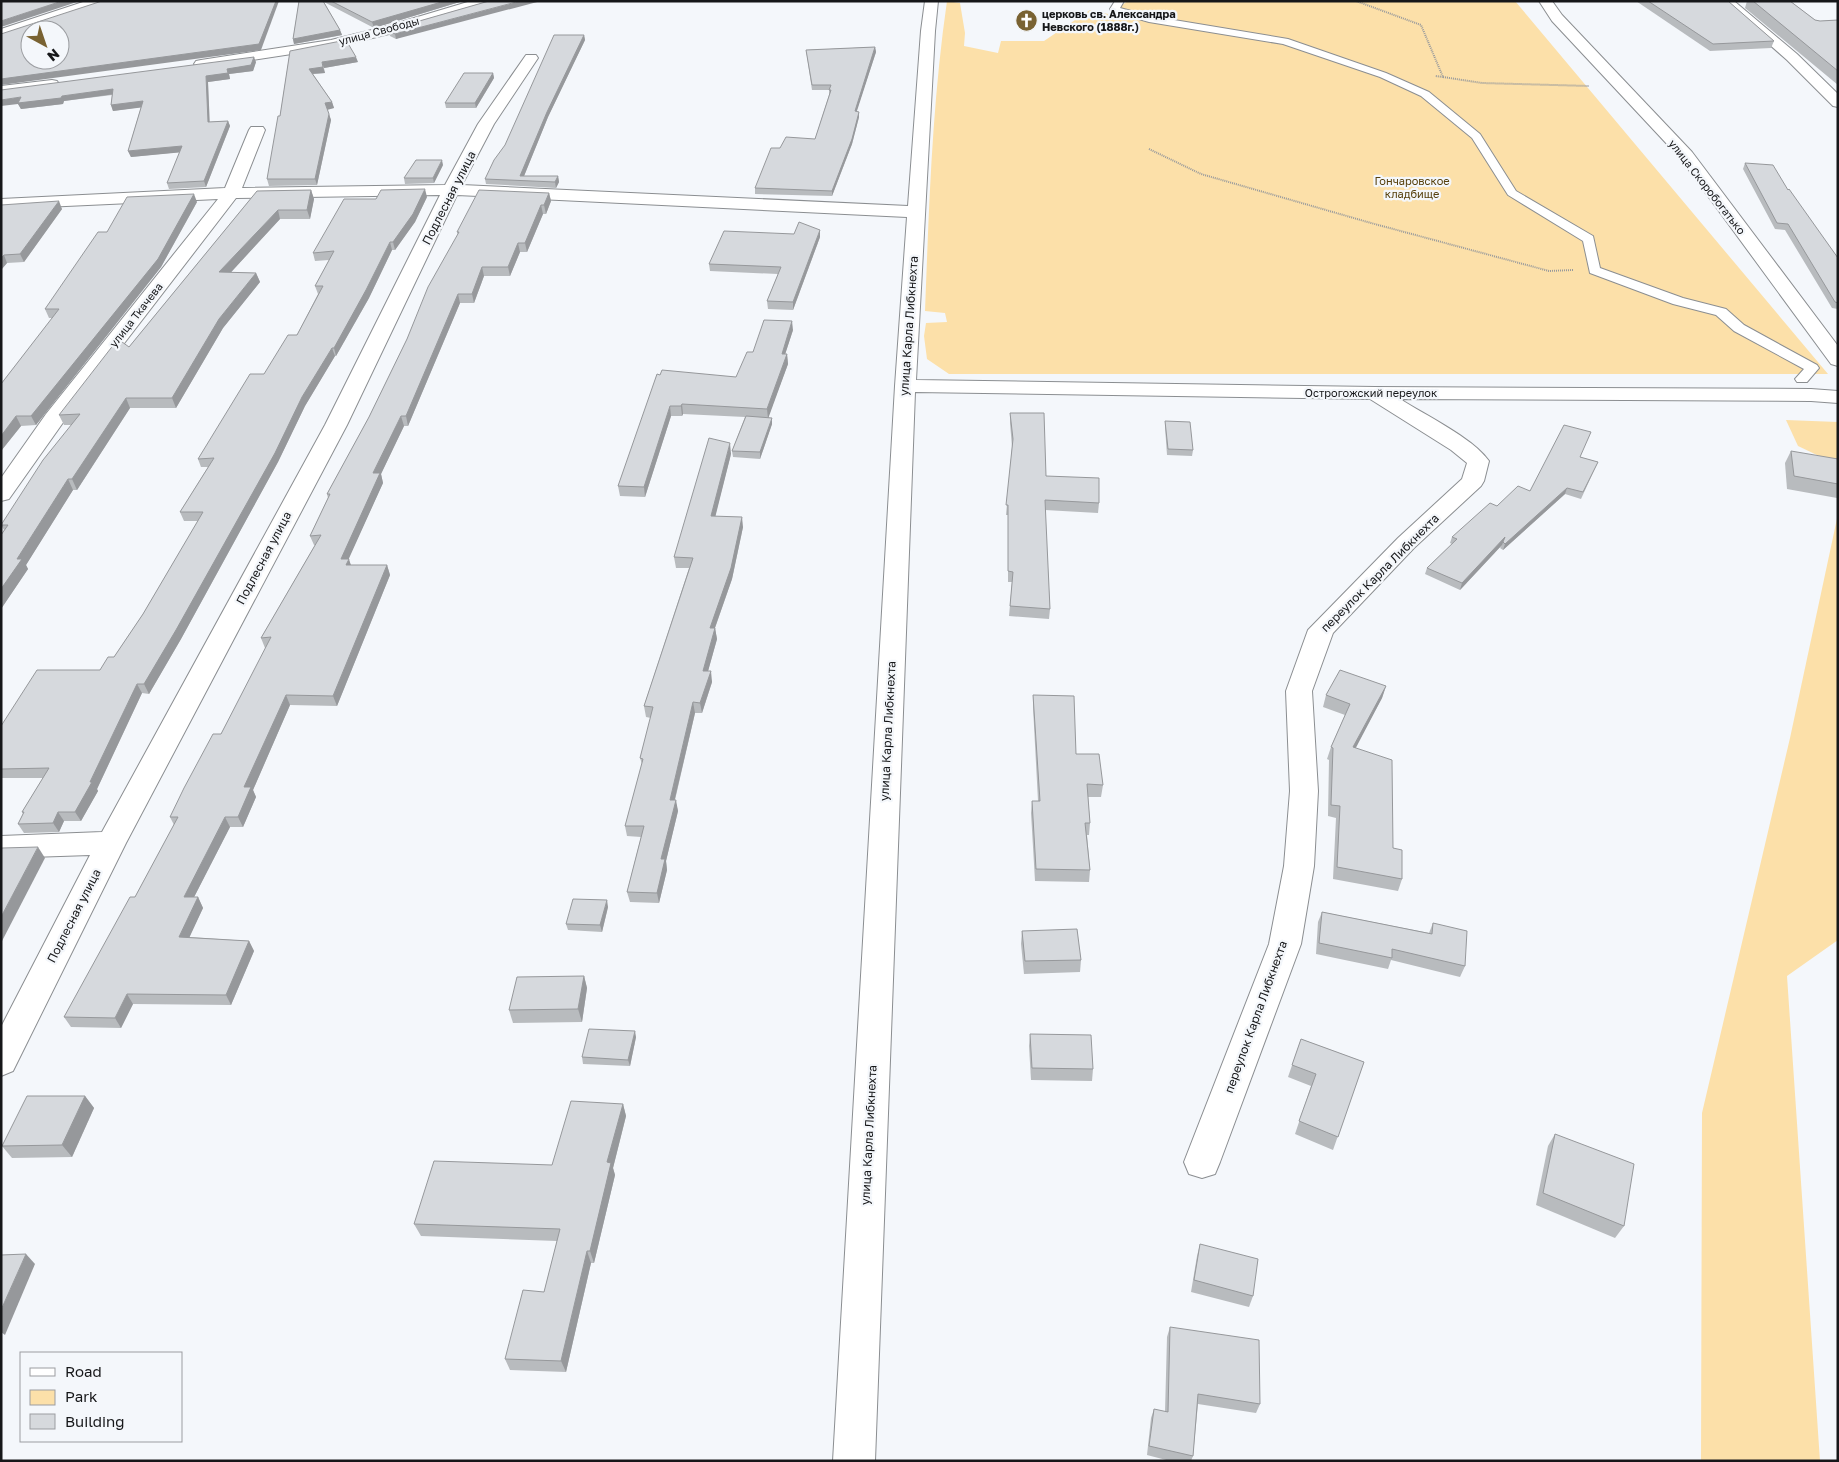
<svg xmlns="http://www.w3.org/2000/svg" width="1839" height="1462" font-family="'Golos Text',sans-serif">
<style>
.green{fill:#fce0a9}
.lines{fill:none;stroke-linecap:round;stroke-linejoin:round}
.lane-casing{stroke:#8b8e91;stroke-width:2}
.street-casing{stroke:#8b8e91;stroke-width:2}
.path{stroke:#97999c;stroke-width:2;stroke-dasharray:1 1;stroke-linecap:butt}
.lane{fill:#fff;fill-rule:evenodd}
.street{fill:#fff;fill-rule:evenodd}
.wall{fill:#b8bbbe}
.shaded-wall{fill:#96989b}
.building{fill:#d6d9dd;stroke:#96989b;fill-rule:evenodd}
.labels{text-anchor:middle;stroke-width:4.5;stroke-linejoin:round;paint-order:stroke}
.far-poi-label{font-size:11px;font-weight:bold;fill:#161719;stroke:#f4f7fb;text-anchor:start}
.far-street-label{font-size:11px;fill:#161719;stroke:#f4f7fb}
.far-park-label{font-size:11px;fill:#57410d;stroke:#f4f7fb}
.street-label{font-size:12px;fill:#161719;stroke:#f4f7fb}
</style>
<rect width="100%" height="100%" fill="#f4f7fb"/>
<g class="green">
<path d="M947,1l13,2 5,30 -1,13 34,7 3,-12h43l46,-31 18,4 20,-13h387l313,373h-879l-22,-15 -3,-23 2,-13 21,-1 -2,-9 -20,-2c4,-103 7,-207 22,-310z"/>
<path d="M1786,420l52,2v43l-40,-19z"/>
<path d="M1838,514v426l-51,36 33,485h-119l1,-348 88,-375z"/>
</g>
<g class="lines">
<defs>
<path id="lane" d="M1115,1h9l-4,7 30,8 138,23 98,34 43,19 51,42 36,57 77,45 7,32 83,30 43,11 18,16 73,40 2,3 -12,14h-10l-2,-3 9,-10 -70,-38 -18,-16 -43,-11 -83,-31 -7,-32 -75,-46 -36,-57 -51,-42 -41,-19 -97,-33 -134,-22 -38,-11 -1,-2z"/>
<g id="street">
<path d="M86,1h20l-1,3 -104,34v-9z"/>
<path d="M471,1h21l-1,3 -98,29 -62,15 -130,20 -5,-1 -2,-3 2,-3 5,-1 130,-20 53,-13z"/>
<path d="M925,1h13l-3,30 -19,349 459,7 436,2 27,2v12l-27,-2 -411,-2c25,16 73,39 89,62l-5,20 -3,5 -67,62 -81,85 -21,58 6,100 -4,75 -13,78 -81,218 -5,12 -13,4 -13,-4 -5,-12 85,-218 15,-78 6,-75 -4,-100 22,-61 90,-92 64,-59 5,-16 -16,-13 -81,-51 -455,-7 -40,1069h-42l62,-1075 12,-169 -450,-22 -110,230 -221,418 -113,228 -12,5v-49l89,-172 -89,3v-22l101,-4 223,-407 115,-230 -204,3 -174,226 -53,75 -8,2v-23l45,-64 172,-215 -217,10v-10l224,-11 24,-58 2,-3h12l2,3 -23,58 203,-3 33,-61 48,-69h10l2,3 -44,66 -32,61 446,21 13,-175z"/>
<path d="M1539,1h13l10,14 130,137 146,194v20l-7,-2 -151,-206 -128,-137z"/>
<path d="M1720,1h14l63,53 41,40v13l-5,-1 -46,-46z"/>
<path d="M52,80l5,1 2,3 -2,3 -56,7v-8z"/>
</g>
</defs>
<use href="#lane" class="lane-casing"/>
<use href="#street" class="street-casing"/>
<g class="path">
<path d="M1356,1l65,24 22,52 -8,-1"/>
<path d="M1443,77l39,6 107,3"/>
<path d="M1149,149l52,25 170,49 178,48 24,-1"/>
</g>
<use href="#lane" class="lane"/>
<use href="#street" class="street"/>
</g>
<g class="wall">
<path d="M299,1h164l-89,27 -50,-26 16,28 2,5 -48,9 -1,-5z"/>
<path d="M489,1l-93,38 -6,-3 -2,-6z"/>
<path d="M1636,1h92l46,40 -3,7 -61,3z"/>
<path d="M1747,1h43l25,19 5,1 18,-1v65l-93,-77z"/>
<path d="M584,35l1,5 -37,77 -24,59h34l1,6 -3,6 -70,-4 -1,-5z"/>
<path d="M875,47l1,5 -20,60 3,5 -7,27 -20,52 -77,-2v-6l25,-40 35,-9 14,-44v-5h-17l-6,-40z"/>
<path d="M290,51l68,11 -34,6 1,5 -12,1 19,28 2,6 -7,1 4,11 -14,65 -48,1 -2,-7 13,-63z"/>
<path d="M256,62l-3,9 -24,3 1,5 -22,3 1,40 19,-1 2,5 -24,61 -37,2 -2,-6 13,-31 -49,5 -3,-6 13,-44 -28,4 -2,-6 1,-10 -48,6 -1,3 -42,5 -3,-5z"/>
<path d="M493,73l1,5 -18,30h-30l-1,-5z"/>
<path d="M1745,163l43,27 50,68v51l-6,-1 -47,-78 -10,-1 -32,-60z"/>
<path d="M443,165l-9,18 -29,1 -1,-6z"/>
<path d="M311,190l3,9 -4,20h-30l-49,53 25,1 4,9 -37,46 -47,80h-46l-53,82h-4l-47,75 2,4 -27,40v-74l3,-5 -3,-5 71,-100h-8l-5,-10 70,-68 128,-156z"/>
<path d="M549,193l2,8 -5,13h-3l-16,38h-7l-10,24h-26l-10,27h-14l-52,123h-4l-23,48 2,9 -35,76 3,6h36l3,10 -53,131 -47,-1 -37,85 3,7 -13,30h-13l-36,70h4l5,11 -14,29 60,4 5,10 -23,54 -98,-1 -12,24 -50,-1 -7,-10 71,-120 39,-72 -4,-8 51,-83 45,-86h-1l-4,-10 54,-93h-1l-4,-9 18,-38 -1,-4 42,-77 89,-182 -1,-3z"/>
<path d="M427,197l-12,25 -20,28h-3l-23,48 -33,58h-1l-30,50 -27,56 -97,177 -32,55 -7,-1 -45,96 1,2 -17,30h-17l-5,11 -35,1 -6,-9 5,-10 -1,-2 21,-34h-42v-52l99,-56 14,-13 29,-43 55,-93h-14l-4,-9 28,-45h-7l-3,-8 66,-85 33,-39 21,-41 -3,-8 14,-26 -14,1 -2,-8z"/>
<path d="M197,202l-36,65 -125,158 -15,1 -20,25v-67l52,-66h-4l-4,-9 62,-77z"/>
<path d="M1,205l61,4 -38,53 -17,1 -6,7z"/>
<path d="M820,237l-27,73 -25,-1 -1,-8 11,-27 -68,-3 -1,-7z"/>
<path d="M793,330l-8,24h2l1,10 -20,53 4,7 -12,35 -27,-2 -1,-6 13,-34 -62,-3 -1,2h-11l-26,81 -25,-1 -2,-10 42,-111 76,2 17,-25z"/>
<path d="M1010,413l36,63 53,27 -1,10 -53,-3 5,99 -1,10 -40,-3 3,-34h-4v-67h-2l6,-68 -2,-24z"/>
<path d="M1165,421l28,29 -1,6 -25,-1 -2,-28z"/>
<path d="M1791,451l47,33 -1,14 -50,-9 -2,-26z"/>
<path d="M731,454l-16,62 28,11 -11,52 -17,49 2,11 -9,32 4,11 -10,31h-7l-20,87 3,11 -12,50 1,9 -8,33 -29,-1 -3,-10 14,-55 -14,-1 -2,-10 17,-62 -2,-6 11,-40 -5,-1 -2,-11 45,-138h-13l-2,-11z"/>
<path d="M1580,457l18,5 -17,37 -16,-5 -62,56 -3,-2 2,-3 -42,45 -35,-16 2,-6 25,-24 -2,-1 2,-6 78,-46z"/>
<path d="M1386,686l-4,12 -27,50 38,100 9,31 -4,12 -65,-12 3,-61 -8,-2 1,-56 -2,-1 4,-12 14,-32 -22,-8 3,-12z"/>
<path d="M1033,695l43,59 27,31 -2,12h-13l2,26 -1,12h-2l3,35 -1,12 -54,-1 -4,-68 1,-12h6l-5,-94z"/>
<path d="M608,907l-6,25 -34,-2 -2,-6z"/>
<path d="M1322,912l107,21 4,-10 32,43 -5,11 -69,-17 -3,9 -72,-15 2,-32z"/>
<path d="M1022,931l59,29 -1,12 -56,2 -3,-30z"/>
<path d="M584,976l3,12 -5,34 -69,1 -4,-13z"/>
<path d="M1030,1034l63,35 -1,12 -61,-1 -2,-34z"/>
<path d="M636,1037l-6,29 -47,-2 -1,-7z"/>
<path d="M1301,1039l63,23 -31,88 -38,-16 16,-48 -23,-9z"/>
<path d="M85,1096l9,12 -22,49 -60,1 -10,-12z"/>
<path d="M623,1104l3,12 -13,52 2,7 -21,88h-3l-25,109 -56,-2 -5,-11 39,-67 13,-51 -136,-5 -7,-12 138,-59z"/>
<path d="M1555,1134l69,92 -9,12 -79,-33 12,-59z"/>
<path d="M1200,1244l53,52 -4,11 -58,-15 6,-36z"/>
<path d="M1170,1327l90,77 -4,9 -58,-9 -5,52 -2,5h-21l-23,-6 4,-37 3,-9 11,3 2,-75z"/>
</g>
<g class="shaded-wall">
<path d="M62,1h18l-79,26v-6z"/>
<path d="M276,1h3l-18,49 -260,35v-6z"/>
<path d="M445,1h18l-89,27 -2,-6z"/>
<path d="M520,1h21l-145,38 -1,-5z"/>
<path d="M340,30l2,5 -48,9 -1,-5z"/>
<path d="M584,35l1,5 -37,77 -26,64 -2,-5 27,-64z"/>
<path d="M875,47l1,5 -21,65v-6z"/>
<path d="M254,57l2,5 -3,9 -24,3 1,5 -22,3 2,46 -2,-6 -2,-46 21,-7z"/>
<path d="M356,57l2,5 -34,6 -2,-6z"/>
<path d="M323,67l2,6 -14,1 -2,-5z"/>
<path d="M493,73l1,5 -18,30 -1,-5z"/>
<path d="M113,89l2,5 -51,7 -1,3 -42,5 -3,-5 -17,2v-6l20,-3 41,-1z"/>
<path d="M143,101l2,6 -32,4 -2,-6z"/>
<path d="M332,102l2,6 -7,2 -2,-7z"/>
<path d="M859,112v5l-7,27 -20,52v-5z"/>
<path d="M329,114l2,6 -14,65 -2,-6z"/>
<path d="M228,121l2,5 -24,61 -2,-6z"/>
<path d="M182,146l2,6 -53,5 -3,-6z"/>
<path d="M442,160l1,5 -9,18 -1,-5z"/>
<path d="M558,176l1,6 -3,6 -1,-6z"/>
<path d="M425,189l2,8 -12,25 -20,28 -2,-8z"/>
<path d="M311,190l3,9 -4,20 -3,-9z"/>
<path d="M549,193l2,8 -5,13 -2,-9z"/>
<path d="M194,194l3,8 -36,65 -125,158 -5,-9z"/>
<path d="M59,201l3,8 -38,53 -4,-8z"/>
<path d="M541,205l2,9 -16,38 -2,-9z"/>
<path d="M278,210l2,9 -57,62 -4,-9z"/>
<path d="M820,230v7l-27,73v-8z"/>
<path d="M390,242l2,8 -23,48 -33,58 -2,-8z"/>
<path d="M518,243l2,9 -10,24 -2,-9z"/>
<path d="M4,255l3,8 -6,7v-12z"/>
<path d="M482,267l2,9 -10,27 -2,-9z"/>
<path d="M256,273l4,9 -37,46 -47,80 -4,-10 47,-79z"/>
<path d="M458,294l2,9 -52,123 -2,-10z"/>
<path d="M792,321l1,9 -11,34v-10z"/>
<path d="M332,348l3,8 -30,50 -27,56 -97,177 -32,55 -5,-10 158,-287z"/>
<path d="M787,354l1,10 -20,55 -1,-10z"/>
<path d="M126,398l4,10 -53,82 -5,-11z"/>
<path d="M682,404l1,10 -1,2 -1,-10z"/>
<path d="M670,406l1,10 -26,81 -1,-10z"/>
<path d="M16,416l5,10 -20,25v-15z"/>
<path d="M401,416l3,10 -23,48 2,9 -37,82 3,-6 3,10 -3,6 -8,-16 32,-86z"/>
<path d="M772,418v6l-12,35v-7z"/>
<path d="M730,443l1,11 -18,72 -2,-10z"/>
<path d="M68,479l5,11 -47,75 2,4 -27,40v-20l16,-30z"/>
<path d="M1567,488l-2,6 -62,56 2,-6z"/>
<path d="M742,517l1,10 -11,52 -21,60 -1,-11z"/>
<path d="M1505,537l-3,8 -42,45 2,-7z"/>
<path d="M387,565l3,10 -53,131 -4,-10z"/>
<path d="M715,628l2,11 -12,43 -2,-11z"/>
<path d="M711,671l1,11 -10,31 -2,-10z"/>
<path d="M137,684l5,9 -45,96 1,2 -17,30 -6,-9 15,-30z"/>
<path d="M1386,686l-4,12 -32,61 3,-12z"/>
<path d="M286,695l4,10 -37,85 3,7 -13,30 -5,-10 6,-30z"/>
<path d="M693,702l2,11 -23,98 -2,-11z"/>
<path d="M676,800l2,11 -12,50 1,9 -8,33 -2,-10 4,-34z"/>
<path d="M58,812l6,9 -5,11 -6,-9z"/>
<path d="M225,817l5,10 -41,80 -5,-10z"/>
<path d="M38,847l7,11 -44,85v-26z"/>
<path d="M198,897l5,11 -18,39 -6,-10z"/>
<path d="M607,900l1,7 -6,25 -2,-7z"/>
<path d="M249,941l5,10 -23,54 -5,-10z"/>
<path d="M584,976l3,12 -5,34 -4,-13z"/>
<path d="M127,994l6,10 -12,24 -6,-10z"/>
<path d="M635,1031l1,6 -6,29 -2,-6z"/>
<path d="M85,1096l9,12 -22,49 -10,-12z"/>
<path d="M623,1104l3,12 -13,52 2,7 -21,88 -4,-12 17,-89z"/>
<path d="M587,1251l4,12 -25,109 -5,-11z"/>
<path d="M26,1254l9,10 -30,71 -4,-3v-22z"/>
</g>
<g class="building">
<path d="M1,1h61l-61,20z"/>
<path d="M102,1h174l-17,43 -258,35v-45zM30,30h30v30h-30z"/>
<path d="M299,1h24l17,29 -47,9z"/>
<path d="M331,1h114l-73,21z"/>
<path d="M489,1h31l-125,33 -7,-4z"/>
<path d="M1648,1h80l46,40 -61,3z"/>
<path d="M1753,1h37l25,19 5,1 18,-1v51z"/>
<path d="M554,35h30l-37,77 -27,64h38l-3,6 -70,-3 9,-19 11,-15z"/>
<path d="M346,40l10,17 -34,5 1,5 -14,2 23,33 -7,1 4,11 -14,65h-48l11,-63h2l10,-65z"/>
<path d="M875,47l-20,64 4,1 -7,27 -20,52 -77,-3 16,-40h9l6,-11 29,2 16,-49h-2l2,-5h-19l-6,-35z"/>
<path d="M254,57l-3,8 -24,4 1,4 -22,3 2,46 20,-1 -24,60 -37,2 15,-37 -54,5 15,-50 -32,4 2,-16 -51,7 -1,2 -43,5 3,-6 -20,3v-10z"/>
<path d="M464,73h29l-18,30h-30z"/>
<path d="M416,160h26l-9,18h-29z"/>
<path d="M1745,163l28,2 15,25 1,-1 49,69v45l-3,-1 -47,-78 -11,-1z"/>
<path d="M425,189l-12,25 -20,28h-3l-24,48 -32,58h-2l-30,49 -27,56 -99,177 -32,54h-7l-47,98h2l-17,30h-17l-5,11 -35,1 6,-12h-2l27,-44 -48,1v-43l36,-56h63l8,-13h6l29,-43 60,-102h-23l34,-54 -16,1 52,-85h14l24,-39h9l26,-49h-8l19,-35 -21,2 31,-54h32l5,-9z"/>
<path d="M311,190l-4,20h-29l-59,62 37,1 -37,46 -47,79h-46l-54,81h-4l-51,80h5l-21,30v-54l7,-10h-7l42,-65 37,-46 -21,1 59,-76 11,8 128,-156z"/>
<path d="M479,190l70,3 -5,12h-3l-16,38h-7l-10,24h-26l-10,27h-14l-52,122h-5l-28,57h7l-39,86h8l-3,6h41l-54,131 -47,-1 -42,92h7l-13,30h-13l-41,80h14l-19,40 70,4 -23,54 -99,-1 -12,24 -51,-1 66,-120h5l43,-80h-8l14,-29 29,-54h8l50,-97 -10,1 60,-103 -11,1 20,-42h-3l42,-77 38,-78 21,-52 31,-55h-2z"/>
<path d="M194,194l-36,65 -127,157h-15l-15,20v-52l58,-75h-14l53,-77h9l20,-35z"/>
<path d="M59,201l-39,53 -16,1 -3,3v-53z"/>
<path d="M799,222l21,8 -27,72 -26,-1 14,-34 -72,-3 15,-33 70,3z"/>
<path d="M764,320l28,1 -10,33h5l-20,55 -85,-5 -1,2h-11l-26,81 -26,-1 39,-112 3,1 2,-5 74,7 11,-25h6z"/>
<path d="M1010,413h34l2,63 53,2v25l-54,-3 5,109 -40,-3 3,-34 -5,-1v-66h-2l7,-66z"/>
<path d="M746,416l26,2 -12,34 -28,-1z"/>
<path d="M1165,421l25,1 3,28 -25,-1z"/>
<path d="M1564,425l27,7 -11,25 18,5 -15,30 -16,-4 -62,56 -2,-2 2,-5 -43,46 -35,-15 30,-29 -5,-2 38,-34 7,3 21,-20 12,5z"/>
<path d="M709,438l21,5 -19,73 31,1 -11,51 -21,60h5l-12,43h8l-11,32 -7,-1 -23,98h6l-15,59h4l-8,34 -30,-1 17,-66h-19l18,-67 -3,-1 13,-51 -9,-1 49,-148 -19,-1z"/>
<path d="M1791,451l47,8v25l-44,-8z"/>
<path d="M1340,670l46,16 -33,61 39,13 1,88 9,2v29l-65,-12 3,-61 -9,-1 2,-57 -2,-1 19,-43 -24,-9z"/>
<path d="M1033,695l41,1 2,58h23l4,31 -16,-1 3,39h-5l5,47 -54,-1 -4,-68h8z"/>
<path d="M38,847l-37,70v-67l1,-2z"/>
<path d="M573,899l34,1 -7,25 -34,-1z"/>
<path d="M1322,912l110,22 1,-11 34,8 -2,35 -73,-17v9l-73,-15z"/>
<path d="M1077,929l4,31 -56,1 -3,-30z"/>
<path d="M584,976l-6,33 -69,1 8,-33z"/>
<path d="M589,1029l46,2 -7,29 -46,-3z"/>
<path d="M1030,1034l61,1 2,34 -61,-1z"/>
<path d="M1301,1039l63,23 -26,75 -39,-16 17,-47 -24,-9z"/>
<path d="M27,1096h58l-23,49 -60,1z"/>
<path d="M571,1101l52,3 -16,58 4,1 -21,88h-3l-26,110 -56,-2 18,-69 21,2 16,-63 -146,-5 20,-63 118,4z"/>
<path d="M1555,1134l79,30 -10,62 -81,-33z"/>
<path d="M1200,1244l58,15 -5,37 -59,-16z"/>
<path d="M26,1254l-25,56v-55z"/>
<path d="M1170,1327l89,13 1,64 -62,-10 -5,62 -44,-10 5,-37 14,3z"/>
</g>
<defs>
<symbol id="church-disc" viewBox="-11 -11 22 22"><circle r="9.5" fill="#796232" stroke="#f4f7fb"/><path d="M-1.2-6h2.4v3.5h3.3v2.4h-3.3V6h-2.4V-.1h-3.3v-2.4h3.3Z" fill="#fff"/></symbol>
</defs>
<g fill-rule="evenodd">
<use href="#church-disc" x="1014" y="8" width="25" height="25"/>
</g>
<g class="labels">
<g class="far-poi-label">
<text x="1042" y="18">церковь св. Александра<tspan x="1042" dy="13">Невского (1888г.)</tspan></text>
</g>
<g class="far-street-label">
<text transform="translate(379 31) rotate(-15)" y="4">улица Свободы</text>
<text transform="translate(1707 187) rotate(52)" y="4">улица Скоробогатько</text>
<text transform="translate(136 315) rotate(-52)" y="4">улица Ткачева</text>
<text x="1371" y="397">Острогожский переулок</text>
</g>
<g class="far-park-label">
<text x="1412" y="185">Гончаровское<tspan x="1412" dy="13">кладбище</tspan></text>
</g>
<g class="street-label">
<text transform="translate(449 198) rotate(-63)" y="4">Подлесная улица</text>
<text transform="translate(909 326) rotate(-86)" y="4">улица Карла Либкнехта</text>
<text transform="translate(264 558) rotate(-62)" y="4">Подлесная улица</text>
<text transform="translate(1380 573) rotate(-45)" y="4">переулок Карла Либкнехта</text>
<text transform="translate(888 731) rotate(-87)" y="4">улица Карла Либкнехта</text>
<text transform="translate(74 916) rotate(-63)" y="4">Подлесная улица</text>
<text transform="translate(1256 1017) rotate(-70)" y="4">переулок Карла Либкнехта</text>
<text transform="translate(869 1135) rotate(-87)" y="4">улица Карла Либкнехта</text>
</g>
</g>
<rect width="1839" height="1462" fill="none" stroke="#161719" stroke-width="5"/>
<rect x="20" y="1352" width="162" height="90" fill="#f4f7fb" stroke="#9b9da1"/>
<rect x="30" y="1368" width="25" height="8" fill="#ffffff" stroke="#9b9da1"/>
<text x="65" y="1377" font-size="15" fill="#161719">Road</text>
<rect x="30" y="1390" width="25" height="15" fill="#fce0a9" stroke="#9b9da1"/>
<text x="65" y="1402" font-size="15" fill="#161719">Park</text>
<rect x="30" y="1414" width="25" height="15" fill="#d6d9dd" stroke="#9b9da1"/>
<text x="65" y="1427" font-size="15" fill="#161719">Building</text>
<g transform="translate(45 45) rotate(140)"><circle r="24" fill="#f4f7fb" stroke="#9b9da1"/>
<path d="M0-4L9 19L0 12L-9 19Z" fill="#796232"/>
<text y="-8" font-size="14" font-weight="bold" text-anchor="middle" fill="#161719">N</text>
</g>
</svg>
